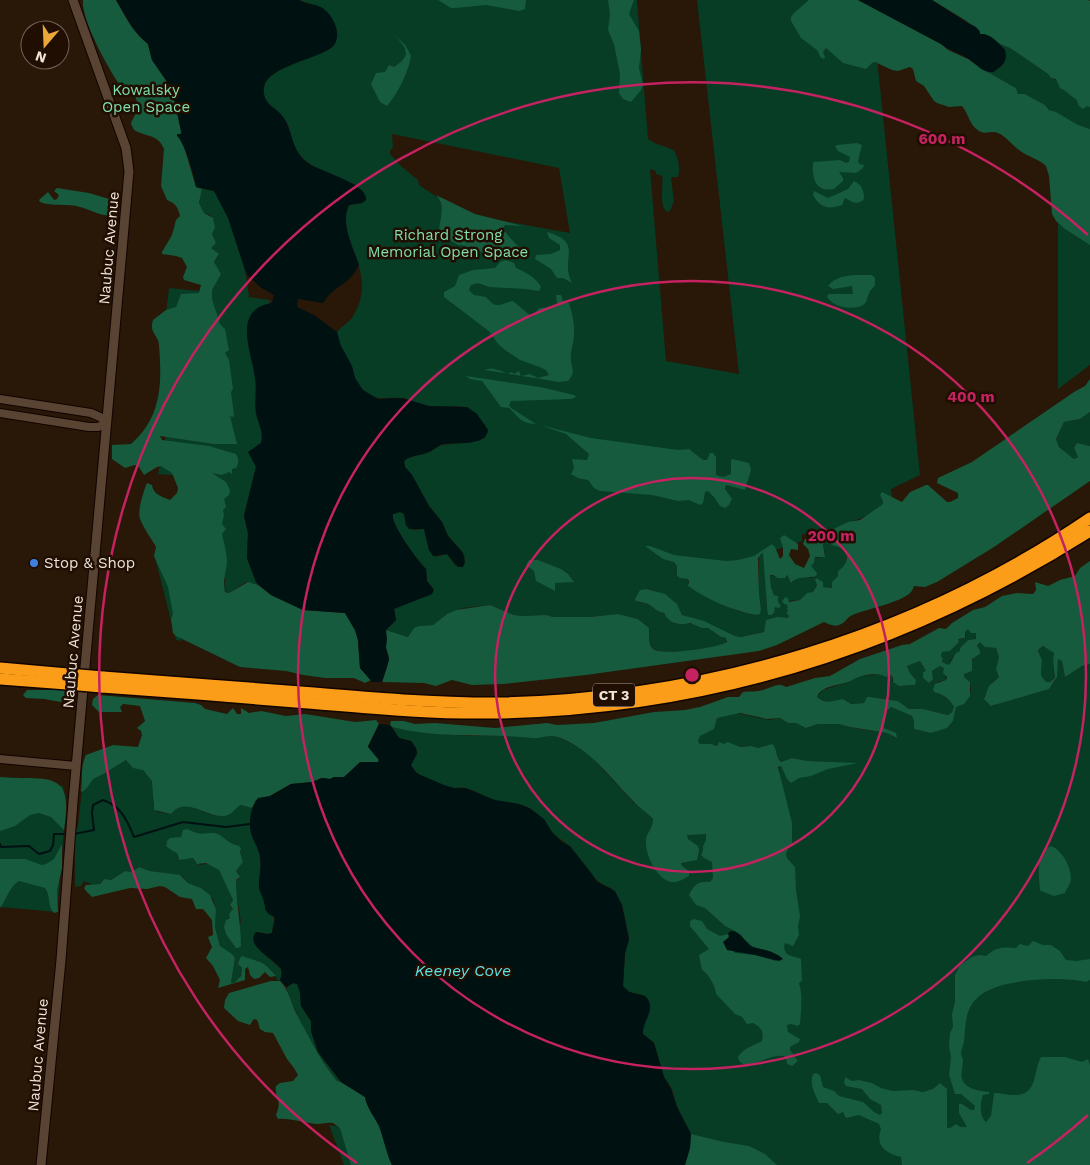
<svg xmlns="http://www.w3.org/2000/svg" width="1090" height="1165" font-family="'Work Sans',sans-serif">
<style>
.green{fill:#073c25;fill-rule:evenodd}
.forest{fill:#165b3d;fill-rule:evenodd}
.water{fill:#011}
.lines{fill:none;stroke-linecap:round;stroke-linejoin:round}
.stream{stroke:#011;stroke-width:2}
.tertiary-casing{stroke:#110300;stroke-width:10}
.secondary-casing{stroke:#110300;stroke-width:11}
.motorway-casing{stroke:#110300;stroke-width:14}
.tertiary{stroke:#594433;stroke-width:8}
.secondary{stroke:#594433;stroke-width:9}
.motorway{stroke:#fc9d19;stroke-width:11}
.motorway-bridge-casing{stroke:#110300;stroke-width:14;stroke-linecap:butt}
.motorway-bridge{stroke:#fc9d19;stroke-width:11}
.ring{fill:none;stroke:#c42261;stroke-width:2.5}
.shop-dot{fill:#3f7fe0;stroke:#1f0e01;stroke-width:2}
.labels{text-anchor:middle;stroke-width:5;stroke-linejoin:round;paint-order:stroke}
.shield{fill:#1f0e01;stroke:#b1a398;stroke-width:1}
.shield-label{font-size:14px;font-weight:bold;fill:#f0e3d9}
.park-label{font-size:15px;fill:#80dead;stroke:#1f0e01}
.street-label{font-size:15px;fill:#f0e3d9;stroke:#1f0e01}
.poi-label{font-size:15px;fill:#f0e3d9;stroke:#1f0e01;text-anchor:start}
.water-label{font-size:16px;font-style:italic;fill:#5ce1e3;stroke:#1f0e01}
.centre{fill:#c42261;stroke:#1f0e01;stroke-width:2.5}
.ring-label{font-size:15px;text-anchor:middle;font-weight:bold;fill:#c42261;stroke:#1f0e01;stroke-width:5;stroke-linejoin:round;paint-order:stroke}
</style>
<rect width="100%" height="100%" fill="#291707"/>
<g class="green">
<path d="M299,0h338l11,139c8,6 17,7 26,11 4,8 7,18 4,27h-5l-2,1 3,23 -4,10 -3,1c-9,-8 -3,-25 -5,-36l-6,-2v-3l-6,-2 16,192 73,13 -42,-374h174l49,475 -29,14 2,16 -71,29h-20v7l-38,13 3,53 7,7v-5l4,-7v-6l-4,-1 -3,-8 -1,-12 13,3 3,-3 6,8c4,-7 13,-6 20,-5l-1,-12 3,-3 1,-6 3,1 7,-4 -2,-9 3,-8 5,7 8,2 8,9c-1,10 -8,22 -15,28v5l-9,-1 -8,-6 2,3 -4,8 -13,8 -12,1v9l-2,3 3,3 -1,2c-14,1 -21,-3 -24,14l-23,5 -6,-1 -25,-12 -28,-9c-2,-3 -3,-8 -5,-10 -9,-9 -25,-18 -37,-15l-2,12c10,0 17,6 25,11 4,2 6,8 11,10 8,3 13,-1 19,1 6,2 9,5 15,4l13,9 6,2 -2,5c-14,4 -60,12 -71,5 -6,-5 -5,-13 -4,-19l-12,-11 -20,-5 -28,3h-37l-7,-2 -24,1 -8,-1 -24,-10 -27,3 -16,6 -14,11 -14,1 -11,11 -22,-7 10,-10 -2,-11 2,-2 36,-13 1,-6 -6,-7 -1,-12c-8,-8 -36,-45 -33,-55l7,-2 4,2 2,11 8,5 10,-1 5,21 6,7 12,-3 9,12 9,-8 -5,-9 -12,-13 -6,-14 -13,-16 -17,-31 -7,-8 -1,-6 4,-3 23,-7 10,-6 30,-3 14,-4 1,-12c-23,-28 -26,-17 -57,-20 -10,-1 -19,-8 -30,-8 -15,-1 -22,4 -36,-8 -9,-7 -8,-17 -13,-27 -4,-10 -13,-19 -13,-31 4,-6 12,-9 16,-16 28,-44 -20,-80 -4,-111l13,-2 -8,-19c-20,-8 -47,-15 -58,-35 -5,-9 -5,-21 -11,-29 -11,-14 -25,-15 -20,-38 10,-14 49,-27 66,-34l-20,-44zM392,134l167,34 11,65 -128,-23 -2,-11 -21,-14 -1,-5 -17,-14 -11,-12v-3l3,-4zM759,555v38l2,16 -5,6c-25,-4 -46,-16 -67,-28l-1,-8h-6z"/>
<path d="M1088,0l2,1v364l-32,24v-275l-9,-4 -3,-4 -21,-12h-7l-2,-6 -32,-18 9,2c9,-6 15,-10 12,-22l-8,-7 13,5 38,26 3,4 6,2z"/>
<path d="M201,188l13,3c20,31 31,69 35,106l21,3 -13,116 5,15v10l-5,6 -1,20 -12,48 4,18 -1,25 9,24 2,3 -12,-3 -17,11 -5,-3 1,-12 -38,-3 -6,66 -5,-1 -22,-86 21,3 7,-81 -24,-2 23,-115 -18,-20 6,-51 42,4c5,-12 10,-15 3,-30l5,-7 -8,-7 5,-5 -4,-9 3,-6 -5,-13 -6,-2 -5,-10 3,-13z"/>
<path d="M1090,412v34l-13,-3 -3,5 4,9 -4,2 -15,-12 -3,-8 8,-17 16,-3z"/>
<path d="M968,628l8,5v6l-8,1 -8,8v3l-8,7 -3,7 -7,-3 1,-3 -2,-3 1,-4 9,-2 8,-8 -1,-3h5l3,-3 -1,-4z"/>
<path d="M978,642h3l6,5 9,1 3,9v20l-6,5 -9,15 9,9 20,-9 1,2c13,-6 40,-5 43,-24 1,-5 -1,-10 1,-16h3l1,2 3,16 17,-11 8,-2v501h-405l6,-31 -14,-27 -5,-18 -8,-12 -10,-34 -11,-9v-5l5,-30c-8,-8 -18,-3 -25,-13l2,-33 4,-16 -7,-32 -11,-17c-17,-4 -28,-26 -39,-39 -6,-7 -15,-11 -21,-18 -7,-9 -12,-19 -24,-24 -10,-5 -22,-4 -34,-7 -8,-3 -20,-11 -28,-12 -3,-1 -8,0 -11,0 -13,-2 -38,-11 -43,-23l6,-15 -6,-9 -12,-3 -7,-11 38,6 40,3 47,-1 17,3 10,-3 13,1 29,15 48,52 8,6 139,-27 -2,-12 1,-4h1l8,14 57,-17 -38,-2 -16,-3 -11,4 -3,-4 -3,-11 -8,-2 -9,3 -12,-2 -6,1 -9,-3 -14,2 -5,-2h-12l-2,-3 2,-5 13,-7 4,-11 20,-5 32,7 11,-2 8,5h8l11,5 11,-4h21l20,5 28,4 9,5 -12,-10 3,-17 4,-4 21,9 3,5 -1,8 17,4 18,-7 4,-5 2,-14 13,-10 3,-6 -1,-9 -6,-5v-3l7,-9 2,-8 6,-2 1,-4 -3,-6z"/>
<path d="M1043,646l9,5 3,4 -2,6 2,17 -5,4h-4l-5,-7 1,-15 -4,-8 1,-3z"/>
<path d="M920,661l6,10 -3,7 6,5 4,-2 -1,-10 8,-5 4,2 2,12 -8,2 -5,7 1,3c10,3 15,6 20,15l-2,5 -4,3 -25,-6h-14l-11,-8 -28,-4 -6,6 -13,1 -6,-4c-10,0 -20,5 -28,-3l6,-7 26,-8 10,-6 31,-2 3,3 -1,4 7,5 16,-1v-7l-5,-5 -3,-7z"/>
<path d="M124,760l4,1c4,8 6,6 13,8 17,5 11,25 12,37l4,6 14,2c15,-19 32,2 48,2 13,-1 13,-6 22,-11l11,3 -1,22 9,25 1,16 -2,13 6,20v6c14,10 8,8 7,23l-5,1 -8,-2 -5,11 8,9 19,17v12l-4,-1c-2,-8 -6,-11 -13,-15 -12,-8 -12,-6 -25,0l3,3 -2,10 -6,5h-3l4,-25 -15,-12 -5,-19 1,-18 -3,-10 -12,-11 -13,-5 -6,-7 -32,-5 -11,-4 -7,5 -7,-1 -14,9 -8,-1 -3,5 -7,1 -9,-4 -3,5 -6,1v-48l-2,-2 5,-11 7,-64 29,5zM169,839l71,12 3,11 -7,9 3,4v4l-3,1v12l5,30 -10,17c-7,-7 -6,-11 -4,-20l3,-1 3,-9 -3,-4 3,-5c-1,-4 -13,-28 -14,-30 -4,-6 -13,-7 -19,-5l-5,-3 -2,-4 -8,1h-7l-1,-6 -11,-9z"/>
<path d="M0,780l63,6 3,20 -9,106 -57,-5z"/>
<path d="M293,983l4,1 3,8 1,14 10,15v10l7,21 23,30 -4,-1c-22,-27 -37,-58 -50,-91v-3z"/>
<path d="M329,1125l52,9 11,31h-48z"/>
</g>
<g class="forest">
<path d="M83,0h33c9,16 17,33 32,44l4,16 20,29 9,42 -1,7 5,12 11,37 6,2 -3,14 5,10 9,5 2,10 -3,6 4,9 -5,5 8,6 -5,8 7,12 -9,16v9l8,25 5,5 4,21 -4,3 4,7 4,29 -2,3 3,23 -1,2 -3,-1 7,28h-23l-54,-8 2,4 47,6 27,8c3,5 3,9 0,14l-4,1v5l-3,-2 -7,3 -10,-2 14,9 4,8 -1,5 -5,4 2,8 -3,3 1,5 -2,9 4,5 -4,5c2,9 5,19 5,29 -1,9 -5,20 -2,29l4,1 19,-11 10,3 13,10 32,15 42,3 10,17 3,10 2,28 11,12 -6,3 -11,-5h-29l-22,-3 -17,-4 -46,-4 -64,-31 -3,-3 -2,-14 2,-5 -5,-27 -14,-31 2,-9c-5,-9 -12,-18 -16,-28 -3,-8 4,-29 7,-36l5,2c1,9 10,12 18,15l7,-7 1,-5 -6,-15 -11,-7 -4,1 -13,8 -5,-8 -4,-2 -10,3 -13,-9v-14l19,-1c31,-27 31,-61 28,-99 -1,-11 -10,-11 -6,-25l13,-10 10,-3 5,-13 18,-1 2,-8 -17,-5 -1,-3 4,-10 -5,-9 -6,-2 -14,-2v-2l10,-17 4,-15 4,-4c-2,-9 -5,-13 -13,-16l-6,-14 3,-37c-6,-15 -18,-12 -30,-19l-3,-6c1,-6 7,-11 7,-17 -2,-20 -13,-14 -21,-26 -11,-17 -36,-62 -34,-81z"/>
<path d="M438,0h88l-1,9 -6,2 -33,-6 -31,3h-4z"/>
<path d="M608,0h26l-5,14 10,17 2,19 -2,18 4,17 -2,5 -10,12 -8,-3 -4,-6 1,-19 -6,-30 -6,-14 2,-16z"/>
<path d="M809,0h49l83,44 7,6 20,9 16,11 32,18 2,6h7l20,11 4,5 7,2 22,13 12,4v116l-25,-16 -9,-8 -4,-7 -3,-38 -3,-10c-7,-7 -18,-9 -27,-16 -7,-5 -12,-13 -21,-17 -6,-3 -13,2 -19,-2 -10,-6 -10,-17 -17,-25l-13,1 -12,-4 -3,-2 -10,-15 -8,-5 -3,-12 -3,-2 -12,4 -6,-1 -17,-8 -3,1 -6,6 -23,-6 -17,-15 -3,4 2,5 -1,2 -3,-1 -4,-8 -16,-12 -10,-17v-4l3,-4z"/>
<path d="M932,0h156l2,1v106l-3,-1 -4,3 -4,-3 -3,-7c-6,-3 -9,-8 -16,-11l-4,-9 -5,-1 -3,-4 -38,-26 -13,-5 -12,-9h-5v-3l-15,-11z"/>
<path d="M395,35l11,11 5,10c-2,15 -14,39 -24,50l-7,-4 -9,-18 5,-11 9,-1 4,-7 5,2 8,-6 4,-6 -1,-7z"/>
<path d="M857,143l5,2 -4,16 1,3 5,1 -1,3 -7,5 -17,-1 4,6v3l-9,8c-20,4 -22,-13 -21,-27l27,-2 6,3 3,-1 1,-5 -12,-6 -3,-5 2,-1z"/>
<path d="M854,181c8,4 10,9 10,18 -6,7 -12,3 -19,-1l-3,7c-13,5 -22,3 -29,-10l1,-4 14,7 20,-9z"/>
<path d="M57,188l32,5 20,6 11,-4 -1,19c-11,6 -28,-4 -39,-7 -13,-4 -28,0 -40,-5l-1,-2 9,-8 6,8 3,-1 2,-4 -5,-4z"/>
<path d="M436,195l39,19 48,12 -18,-1 -2,3c5,10 18,18 21,29l-2,1 -37,-5 -24,-8h-3l-13,-8 -6,-7c1,-12 7,-25 -3,-35z"/>
<path d="M547,232c38,11 12,26 25,51l-9,-5h-6l-6,-9 -16,-10 1,-4 15,-1 9,-4v-5l-11,-7z"/>
<path d="M506,260l8,3 2,5c9,4 20,9 25,19l-2,4 -13,-2 -37,-2 -11,-4 -7,2 -2,5 5,5 12,2c11,13 12,7 27,4l19,16 7,-9 16,-1 2,-3 -1,-9h5l2,6 6,2c3,10 6,21 5,32 0,8 -4,16 -3,24 0,11 6,11 -3,22l-9,1 -74,-12c5,-3 17,0 22,4l5,-2 2,2 5,-3 2,5 9,-2 8,4 11,-3 -3,-5 -4,-2 -22,-8 -15,-10 -7,-6 -8,-12 -46,-35v-5l11,-6 4,-11 14,-5 22,-2 5,-6z"/>
<path d="M872,275l3,3v7c-1,2 -3,4 -5,6 -3,5 -2,11 -7,14 -10,6 -32,2 -36,-9l2,-2h24l-1,-8 -19,3 -5,-3c9,-13 30,-11 44,-11z"/>
<path d="M466,376l74,11 34,8 2,2 -5,2 -60,2 -2,4 2,3 25,16c-16,-1 -16,-6 -27,-16l-8,-1 -19,-26 -12,-2z"/>
<path d="M1090,379v33l-10,7 -16,3 -8,17 3,8 15,12 4,-2 -4,-9 3,-5 13,3v35l-96,66 -57,35 -12,5 -11,-1c0,1 -3,7 -4,7 -9,9 -42,16 -55,21 -8,2 -9,9 -16,11 -5,2 -10,-1 -15,-3l-47,23 -18,6 -173,24 -83,9 -31,1 -20,-5 -16,6 -12,-3 -42,-1 5,-15 2,-10 -3,-9v-18l22,7 6,-9 5,-2 14,-1 14,-11 9,-4 34,-5 24,10 8,1 24,-1 7,2h37l28,-3 20,5 11,9c1,7 -2,18 6,22 11,5 63,-2 72,-8l-1,-4 -5,-1 -13,-9h-6l-12,-5c-10,3 -21,1 -26,-10 -8,-1 -11,-8 -19,-10 -3,-1 -6,-1 -9,-2l-1,-2 5,-9 6,-1 19,5 12,10 5,11 22,6 31,15 6,1 23,-5 2,-12 11,-3 11,1 1,-2 -3,-3 2,-3 -1,-1 1,-3 -6,-4 3,-5 3,1 1,4 11,-2 7,-7 6,-1 4,-7 -2,-5 1,-2 7,4v5l9,1v-6l6,-6v-5c9,-5 14,-20 1,-24 -3,-1 -6,-1 -8,-3l-5,-7 -3,8 2,12h-10l-1,6 -3,3 6,7 -1,3c-9,3 -18,-1 -25,7l-4,-8 -2,3h-7l-5,-3h-3l1,12 3,8 4,1v6l3,4 -2,2 -4,-1 -1,6 -3,2h-3l-1,-8 -4,-54 -2,1 -3,4 1,35 2,16 -1,5 -4,1c-23,-4 -50,-16 -68,-29l1,-4 -1,-3 -8,-1 -3,-2v-10l-3,-4 -11,-3 -18,-13h5l24,9 52,6 12,-1 16,-4 18,-12 3,3 5,12 3,-3v-8l-3,-10 4,-3 14,9v6l-7,-1 -2,6 6,9 9,4 6,-12 -2,-7 -5,-5 2,-5 22,-7 21,-10 12,-2 23,-16v-3l-3,-6 2,-3 20,10 8,-10 16,-7h2l19,17h3l8,-4v-5l-21,-10 1,-5 34,-16 102,-70 11,-6z"/>
<path d="M540,425l51,13 87,12 11,-1 14,11h4l3,-7h3l3,4v18l7,2 8,-3v-13l1,-2 17,4 2,7 -6,20 -18,-5 -2,1v3l7,10 -3,6 -4,3 -5,-2 -6,-9 -6,-6 -3,1 -2,11 -3,2 -11,-5 -11,1 -26,-6 -52,-4 -6,-3 -6,-8 -10,-2 -7,-4 3,-6 -2,-9 15,1 2,-6 -23,-20z"/>
<path d="M529,560h9l23,9 7,5 6,8 -19,1v8l-19,-10 -2,-10 -8,-6z"/>
<path d="M1090,561v103l-8,2 -17,11 -3,-16 -4,-2 -1,18 -8,12 -58,17 -7,-7 5,-13 10,-9 -3,-8 3,-12 -3,-9 -11,-1 -5,-5 -3,3 3,6v3l-8,5v12l-8,3v3l6,5v14l-6,8 -8,3 -3,14 -6,7 -16,5 -17,-4v-8l-2,-5 -21,-9 -4,4 -3,17 12,5 1,5 -10,-5 -37,-6 -11,-3h-21l-12,4 -10,-5h-8l-8,-5 -13,1 -27,-6 -23,5 -3,11 -14,7 -2,5 2,3h12l4,2 2,-1 1,-3 5,2 4,-2 12,5 11,-1 7,2 14,-4c6,4 3,13 9,18l11,-4 16,3 50,2 -30,6 -17,7 -12,2 -8,5 -4,-4 -6,-13 -3,1 14,56v21l-4,5 -2,5 1,4 8,9 1,23 4,26 -2,10 1,9 -6,11 -8,-3 -1,3c1,12 9,9 17,13l1,22 -3,2c4,12 2,28 1,41l-2,2 -7,-2 -4,1 1,7 12,7 -1,3 -9,5v3l8,11 -6,5 -5,-2 -1,-7c-13,-7 -45,20 -48,0 5,-9 15,-11 24,-16 2,-10 -1,-14 -9,-18l-6,1 -5,-7 -7,-3 -19,-20c0,-7 -8,-21 -14,-24l-3,-15 10,-6 -19,-23v-5l4,-2 8,2 5,8 13,7 9,-2v3l-4,5 10,11 20,2 21,6 -4,-9 -19,-5 -18,-16 -10,-5 -20,-18 -9,-3 -7,-10c5,-10 9,-14 21,-13l3,-4 -1,-16 -8,-4 -3,-3 2,-5v-4l3,-6v-6l-19,1 1,4 10,7 1,4 -2,10 -16,3 1,3 7,5v5c-5,3 -11,7 -18,6 -14,-3 -26,-27 -25,-41 0,-9 7,-11 7,-22 -6,-7 -14,-11 -20,-18 -23,-23 -43,-53 -75,-64 -9,-3 -17,2 -26,1 -46,-5 -94,1 -140,-11l-2,-2 1,-4h13l11,3 20,-1 60,5 52,-5 10,2 37,-2 60,-11 31,-2 15,-3 28,-10h11l4,-5c7,-1 14,0 20,-2 8,-2 15,-8 23,-3l29,-9 15,-2 30,-17 42,-14 8,-1 29,-16 7,1 6,-6 21,-13 12,-3 17,-11 15,-3 16,1 3,-4 -1,-8 13,4 12,-6 15,-4 5,-8zM968,629l3,4h5v6l-8,1 -8,8v3l-4,2 -7,12 -7,-3 1,-3 -2,-3 1,-4 8,-1 9,-9 -1,-3 7,-1v-6zM1043,646l11,7 -1,8 2,17 -5,4h-4l-5,-7 1,-15 -4,-9 1,-2zM920,661l6,10 -3,1v6l6,5 4,-3 -1,-9 8,-5 4,2 -1,5 4,4 -1,3 -11,4 -2,5 1,3c10,3 15,6 20,15l-2,5 -4,3 -25,-6h-14l-11,-8 -28,-4h-3l-3,6 -13,1 -8,-5c-9,2 -19,5 -26,-2 5,-12 21,-11 31,-15 4,-1 7,-4 11,-5 8,-3 20,-4 27,0l4,-3 3,3v5l6,4 16,-1 1,-5 -6,-7 -3,-7z"/>
<path d="M27,690h43l4,2v8l-13,2 -17,-3 -18,-1 -3,-3z"/>
<path d="M98,695l97,8 6,2 4,4 22,5 6,-6 4,6h4v-6l8,5 12,-2 25,5 19,-2 50,8 21,-2 3,4 -11,22 11,14 -1,2 -3,2 -11,-2 -20,15h-9l-5,2 -8,-1 -10,4 -21,2 -21,12 -14,4 -4,8 -11,-3c-7,4 -9,10 -17,11 -18,2 -38,-21 -53,-2l-17,-4 -2,-29 -9,-11 -10,-2 -7,-8 -21,13 -12,6 -6,9 -5,4 -1,-1c2,-14 -1,-23 5,-36l27,-10 25,2 4,-12 -1,-4 -4,-3 8,-7 -5,-15 -17,-2 -3,3 2,5h-23l-7,-7 1,-6z"/>
<path d="M0,777c46,4 75,-10 64,53l-13,-13 -12,-4 -9,2 -15,11 -15,5z"/>
<path d="M187,829c15,7 13,4 27,4 7,1 11,7 17,10 4,3 7,1 10,5l-1,4 3,10 -7,9 4,6 -4,3c0,22 5,43 5,66l-3,2h-2l-10,-14 -2,-7 2,-7 4,-2 -1,-4 4,-5 -3,-4 3,-5 -14,-30 -13,-7 -9,1 -4,-6 -14,2 -2,-7 -6,-3 -5,-4 1,-5 3,-3 11,-1 2,-7z"/>
<path d="M62,844v24l-5,22 1,22 -4,1c-7,-7 -3,-17 -9,-25l-26,-7c-9,5 -13,19 -19,27v-49h25l17,6 4,-1 8,-5z"/>
<path d="M1051,846c12,5 20,21 20,33 0,5 -5,10 -6,14l-11,3 -13,-5 -1,-1c-1,-15 -5,-37 11,-44z"/>
<path d="M139,867l11,4 30,4 8,8 13,5 9,7 6,14 -1,18 5,19 12,8 3,4 -4,25h3l7,-7 1,-8 -4,-4 2,-6 2,-2c17,6 21,4 34,20l-6,1 -5,-5 -6,6 -5,1 -4,-4 -2,-8 -3,2v11l-27,8 2,-8 -7,-14 -7,-8 6,-11 -4,-10 5,-2 -1,-15 -9,-11h-7l-4,-10 -12,-2 -15,-10 -5,-1 -13,3 -17,-1 -38,9 -6,-6 -2,-3 2,-3 14,-1 4,-5 7,1 14,-9 7,1z"/>
<path d="M1033,941l10,4h8l9,6 6,9 10,1 14,-2v21l-4,2c-25,-6 -84,-3 -104,12 -18,13 -16,30 -18,48 -1,4 -3,8 -3,11 0,3 2,5 2,8 0,7 -4,15 1,22 6,7 17,8 25,9v2l-6,1c-3,8 -4,21 3,27l5,-6 3,-23c7,0 13,2 20,2 24,1 19,-24 27,-38h24l17,5 6,-3 2,6v100h-188l-1,-8c-16,-4 -26,-11 -20,-28l-2,-5 -20,-9 -13,3 -3,-6 -5,2 -11,-11h-8c-4,-9 -10,-19 -6,-29l3,-1 4,2 3,12 11,4 5,5 24,6 11,10 6,3 2,-2 -1,-8 -11,-6 -8,-10 -16,-3 -2,-3 1,-6 7,4 7,-1 13,3 9,5 12,3 20,-1 10,2 10,-3 7,-6 7,6v39h3l6,-4 5,3h6l-8,-14v-9h3l9,6h3l1,-4 -14,-12h-6l-6,-19 2,-18 -2,-11 1,-13 3,-6 -1,-13 3,-12v-27l5,-10 12,-8 7,-2 7,1c10,-9 17,-9 30,-8l4,-4 8,2z"/>
<path d="M271,981h9c9,9 11,21 16,32 14,25 22,45 41,68l4,1 24,15c2,11 9,19 14,29 5,13 7,26 13,39h-41l-11,-37 -7,-5c-6,-1 -10,1 -16,1 -13,-1 -26,-6 -39,-5l-2,-4c7,-17 -2,-17 0,-29l4,-3 13,-2 5,-6 -4,-7 -7,-9 -14,-26 -8,-1 -5,-3 -2,-7 -2,-3 -3,1 -3,5 -12,-4 -14,-13 1,-8 4,-7z"/>
<path d="M691,1134l33,8 25,4 16,8 12,11h-92l5,-17z"/>
</g>
<g class="water">
<path d="M116,0h183c7,5 17,3 25,9 5,4 10,11 12,18 2,7 2,16 -5,21 -15,11 -64,19 -67,39 -3,19 15,20 21,33 8,15 8,33 23,43 13,9 61,21 58,37l-4,3 -13,2c-9,19 4,42 10,60 -10,21 -25,20 -36,38l-25,-4 -1,8 17,8 23,17 4,14 11,20 3,12 8,12 15,9 24,-1 27,8 38,1 10,7 11,16c-2,17 -33,12 -45,14 -6,2 -9,6 -14,8 -8,4 -19,3 -25,9l1,6 7,8 17,31 13,16 6,14 15,17 2,9 -2,5h-5l-11,-13 -14,2 -4,-6 -5,-21h-15l-3,-4 -2,-11 -4,-2 -7,2c-3,10 25,47 33,55l1,12 7,9 -2,4 -38,15 2,11 -10,10 1,9 -1,9 3,12 -7,22h-10l-12,-14 -2,-28 -3,-10 -10,-17 -42,-3 -32,-15 -15,-13 -9,-24 1,-25 -4,-17 12,-49 -8,-15 13,-9c3,-11 -3,-19 -5,-30 -2,-12 1,-23 -1,-35 -3,-25 -24,-69 17,-75l2,-8 -14,-8 -14,-14 -18,-55 -14,-27 -18,-4c-1,-10 -12,-46 -19,-51v-2h5l-1,-3 -9,-42 -20,-29 -4,-16c-15,-12 -22,-28 -32,-44z"/>
<path d="M858,0h74l37,24c5,1 10,4 11,10 10,-1 19,9 25,16 3,12 -3,16 -12,22 -10,1 -16,-7 -24,-13 -9,-6 -19,-8 -28,-15z"/>
<path d="M379,724l11,1 9,13 12,3 5,7 1,6 -6,11 5,8 28,12 10,3h11l30,12 24,4 10,4 15,11 8,13 10,10 8,4 22,28 4,7 19,10 7,14 7,35 -4,13 -2,33 6,6 16,4c13,12 -3,25 -2,38l11,9 10,34 7,12 6,18 14,27 -1,14 -5,17h-293c-6,-13 -8,-26 -13,-39 -5,-10 -12,-18 -14,-29l-24,-15 -23,-30 -7,-21v-10l-10,-15 -1,-14 -3,-8 -4,-1 -6,4 -7,-7c1,-4 3,-7 1,-11 -6,-10 -37,-23 -25,-37l11,2 5,-1 3,-14 -1,-3c-9,-2 -8,-6 -10,-14 -1,-5 -4,-10 -5,-14 -1,-12 4,-23 0,-35 -1,-5 -4,-10 -6,-14 -6,-13 -3,-30 5,-41l12,-2 21,-12 21,-2 10,-4 8,1 4,-2h10l16,-15h18l1,-2 -11,-13z"/>
<path d="M731,931c11,0 13,12 22,16 11,3 22,4 30,12l-4,2 -24,-6 -28,-5 -4,-8 6,-5 -1,-4z"/>
</g>
<g class="lines">
<g class="stream">
<path d="M74,834l20,-4 -2,-17 1,-8 10,-5c18,6 24,20 31,37l49,-15 43,5 24,-3"/>
<path d="M0,844l1,3 28,-1 10,8 11,-3 3,-6 1,-11h12"/>
</g>
<defs>
<g id="tertiary">
<path d="M0,399l91,14 9,4 7,6 -9,4h-9l-89,-14"/>
<path d="M0,759l76,7"/>
</g>
<path id="secondary" d="M41,1165l20,-205 12,-158 56,-631 -3,-23 -53,-148"/>
<g id="motorway">
<path d="M0,668l68,6"/>
<path d="M103,677c70,5 141,11 211,16 59,5 119,10 180,10 211,-3 421,-66 596,-185"/>
<path d="M0,679l67,5"/>
<path d="M102,687c69,5 137,10 206,16 61,5 123,11 185,10 217,-3 414,-66 597,-182"/>
</g>
</defs>
<use href="#tertiary" class="tertiary-casing"/>
<use href="#secondary" class="secondary-casing"/>
<use href="#motorway" class="motorway-casing"/>
<use href="#tertiary" class="tertiary"/>
<use href="#secondary" class="secondary"/>
<use href="#motorway" class="motorway"/>
<defs>
<g id="motorway-bridge">
<path d="M68,674l35,3"/>
<path d="M67,684l35,3"/>
</g>
</defs>
<use href="#motorway-bridge" class="motorway-bridge-casing"/>
<use href="#motorway-bridge" class="motorway-bridge"/>
</g>
<g class="ring">
<circle cx="692" cy="675" r="197"/>
<circle cx="692" cy="675" r="394"/>
<path d="M1088 1115A592 592 0 0 1 1027 1163M357 1163A592 592 0 1 1 1088 235"/>
</g>
<circle class="shop-dot" cx="34" cy="563" r="5"/>
<g class="labels">
<rect class="shield" x="593" y="683.5" width="42" height="23" rx="4"/>
<g class="shield-label">
<text x="614" y="700">CT 3</text>
</g>
<g class="park-label">
<text x="146" y="95">Kowalsky<tspan x="146" dy="17">Open Space</tspan></text>
<text x="448" y="240">Richard Strong<tspan x="448" dy="17">Memorial Open Space</tspan></text>
</g>
<g class="street-label">
<text transform="translate(109 248) rotate(-85)" y="5">Naubuc Avenue</text>
<text transform="translate(73 652) rotate(-85)" y="5">Naubuc Avenue</text>
<text transform="translate(38 1055) rotate(-85)" y="5">Naubuc Avenue</text>
</g>
<g class="poi-label">
<text x="44" y="568">Stop &amp; Shop</text>
</g>
<g class="water-label">
<text x="463" y="976">Keeney Cove</text>
</g>
</g>
<circle cx="692" cy="675" r="8" class="centre"/>
<g class="ring-label">
<text x="942" y="144">600 m</text>
<text x="971" y="402">400 m</text>
<text x="831" y="541">200 m</text>
</g>
<g transform="translate(45 45) rotate(199)"><circle r="24" fill="#1f0e01" stroke="#736357"/>
<path d="M0-4L9 19L0 12L-9 19Z" fill="#eca93a"/>
<text y="-8" font-size="14" font-weight="bold" text-anchor="middle" fill="#f0e3d9">N</text>
</g>
</svg>
